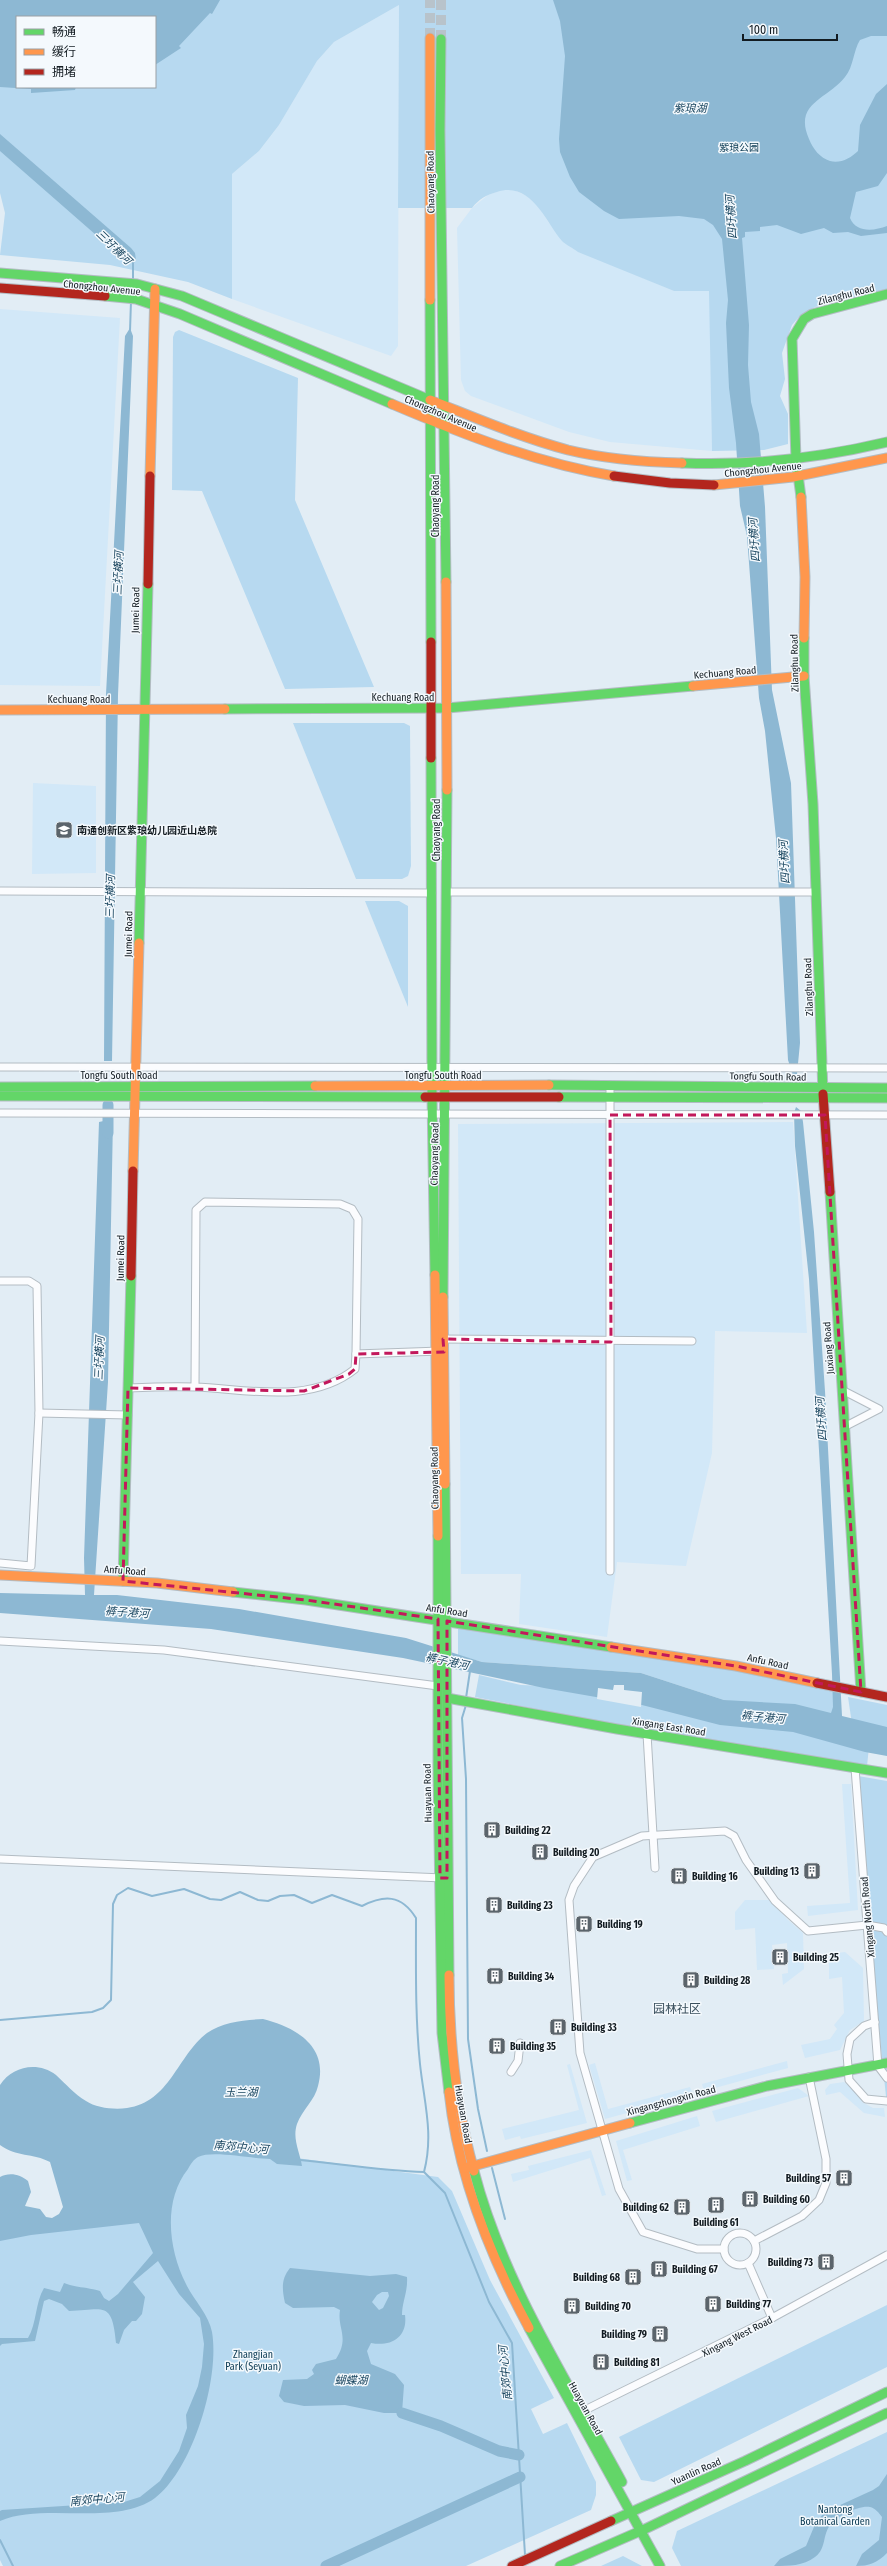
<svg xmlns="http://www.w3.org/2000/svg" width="887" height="2566" font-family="'Fira Sans Condensed','Noto Sans SC',sans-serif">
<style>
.built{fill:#d2e8f8}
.green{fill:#b7d9f0;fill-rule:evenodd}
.water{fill:#8db8d3;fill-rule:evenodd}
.pier{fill:#e2edf5}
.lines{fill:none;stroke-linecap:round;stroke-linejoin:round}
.stream{stroke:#8db8d3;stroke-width:2}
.river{stroke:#8db8d3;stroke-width:11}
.secondary-tunnel{stroke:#b8c3cb;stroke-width:10;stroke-dasharray:10 5;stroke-linecap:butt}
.street-casing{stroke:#b3bcc3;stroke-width:9}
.fast-casing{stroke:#b3bcc3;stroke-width:11}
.slow-casing{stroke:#b3bcc3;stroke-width:11}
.jam-casing{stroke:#b3bcc3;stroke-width:11}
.street{stroke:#fbfcfe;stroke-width:7}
.fast{stroke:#63d668;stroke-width:9}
.slow{stroke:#ff974d;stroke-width:9}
.jam{stroke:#b3261e;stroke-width:9}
.marked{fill:none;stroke:#c2185b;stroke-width:3;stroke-dasharray:8 5;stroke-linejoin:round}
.labels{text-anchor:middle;stroke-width:3;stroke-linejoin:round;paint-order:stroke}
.park-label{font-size:10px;fill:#073750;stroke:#f4f9fd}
.street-label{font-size:10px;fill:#121b21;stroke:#f4f9fd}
.poi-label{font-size:10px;font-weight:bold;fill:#121b21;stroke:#f4f9fd;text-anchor:start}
.water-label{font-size:11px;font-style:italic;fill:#19455f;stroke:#f4f9fd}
.quarter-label{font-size:12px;fill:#394f5d;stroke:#f4f9fd}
</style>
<rect width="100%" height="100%" fill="#e2edf5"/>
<g class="built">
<path d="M399,5l-1,341 -7,10 -159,-57 -1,-102 1,-23 27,-23 20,-26 38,-64 17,-19z"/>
<path d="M502,190h12l13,6 11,10 11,17 70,45 55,23h36l2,160 -102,-9 -41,-10 -98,-36 -6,-5 -4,-11 -4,-152 15,-20 16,-13z"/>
<path d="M0,309l120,9 -20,368 -100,-1z"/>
<path d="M33,783l63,3v87l-64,1z"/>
<path d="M793,1122l14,211 -92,-2 -3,122 -26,113 -69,-4 -10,75 -88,-13 2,-50h-60l-3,-450z"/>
<path d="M842,1784h9l7,126 -50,6 -1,-10 43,-3z"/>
<path d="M745,1900h25l17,19 16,14 1,36 -21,16 -1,-11 6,-1 -1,-30 -15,2 2,24 -17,1 -2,-42 -20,2v-18z"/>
<path d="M845,1952l18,16 1,53 -14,9 -10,20 -35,8 -4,-13 29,-6 7,-10 -3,-4 10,-12 -2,-36 -13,2v-25z"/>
<path d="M787,2061l1,7 -84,23 -2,-7z"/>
<path d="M595,2063l13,46 82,-22 3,8 -88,24 -16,-54z"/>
<path d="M570,2064l17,59 -66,16 -1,-3 -15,4 -3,-11 77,-19 -12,-45z"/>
<path d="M844,2082l19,17 -1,3 11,6h11l1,9 -21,-4 -24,-21 -14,3 -1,-5 5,-6z"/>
<path d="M798,2088l11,8 -93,26 -4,-11z"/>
<path d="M697,2116l3,10 -77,24 9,30 -5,1 -11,-40z"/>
<path d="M591,2150l15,45 -4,1 -12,-38 -77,24 -2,-8 18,-4 -1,-4z"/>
</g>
<g class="green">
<path d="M0,0h887v289l-72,18 -16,10 -7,8 -10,28 3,26 -5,17 8,18v30l-24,6 -52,1 -3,-160h-35l-96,-39c-5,-4 -12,-7 -16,-11 -17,-20 -31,-60 -65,-49 -11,3 -18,7 -25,16h-74l1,-203 -65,37 -17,19 -38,64 -20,26 -27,23v125l-44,-17 -78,-17 -110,-10 5,-42 -5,-20zM17,17h138v70h-138z"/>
<path d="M179,330l119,48 -3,122 79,187 -89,2 -83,-198 -30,-1 1,-153 2,-5z"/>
<path d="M293,723h111l6,3 1,140 -3,10 -6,3h-46z"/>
<path d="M365,901h34l9,5v101z"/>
<path d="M458,1628l278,43 100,21 1,28 -113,-20 -83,-27 -159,-11 -24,-7z"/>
<path d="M479,1675l42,10 77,3 187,38 84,21 -2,19 -249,-41 -143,-28z"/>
<path d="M848,1697l39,8v25l-35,-6z"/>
<path d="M858,1776l29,5v325l-18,-173z"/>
<path d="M186,2143l252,34 14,14 38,89 64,118 -23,11 12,25 24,-11 29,59v13l-5,15 -125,56h-463l-3,-6v-332l95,-6z"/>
<path d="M887,2305v62l-233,115 -13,-2 -22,-43z"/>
<path d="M887,2432v134h-206l-9,-18 5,-17z"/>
<path d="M623,2556l19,10h-41z"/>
</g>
<g class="water">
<path d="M0,0h220l-8,14 -2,-1 -31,33 2,2 -26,17v-48h-138v70h59l-1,3 -44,3v-4l-31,-2z"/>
<path d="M553,0h334v36h-16l-11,4c-7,11 -6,26 -15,37 -17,22 -52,26 -36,62 4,10 11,19 21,22 10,3 21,-3 28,-10l2,-26 16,-31 11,-10v89l-9,13 -22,6 -6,26c6,15 24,13 37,8v7l-26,3 -13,-4 -15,1 -9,-5 -23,6 -24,-9 -17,2v4l-15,1v5l-3,1 7,87 -1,40 3,37 8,32 6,73 7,183 19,93 9,260 -3,31 -3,4 -6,-18 -12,-222 -11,-107 -6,-33 -12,-162 -7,-30 -4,-63 -7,-55 -3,-65 2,-23 -6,-61 -9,-14 -9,-6 -25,-3 -60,3 -15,-8 -25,-19 -9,-15 -10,-25 -1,-13 6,-83 -5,-35z"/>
<path d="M0,134l131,114 4,5 1,7 -2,3h-6l-128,-112z"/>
<path d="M130,328l3,8 -15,359 -6,366h-8l2,-367 19,-358z"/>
<path d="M796,1107l5,4 2,11 11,110 11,159 17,325 45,11v29l-22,-4 -72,-20 -73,-7 -78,-20 -98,-17 -141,-30 -192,-29 -211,-16v-20l85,2 -1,-37 15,-436 14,-3 -5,263 -14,213h23l122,14 167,29 76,24 159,11 83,27 71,4 36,9 2,-6 -1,-33 -23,-395 -14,-133 -1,-33z"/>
<path d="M263,2019c32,8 66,27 55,67 -3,14 -16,24 -21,38 -5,15 3,28 5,42l-25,-2 -7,-5c-18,0 -57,-9 -72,-2 -4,2 -8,8 -10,12 -25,31 -20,80 -2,115 7,15 23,31 26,48 8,46 -19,137 -57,166 -40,29 -112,4 -155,23v-10l2,-1 122,-8 16,-5 20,-16 19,-30 8,-23 -1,-13 12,-29 4,-19 2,-23 -4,-26 -21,-24 -21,-33 -25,21 12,15 -3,17 -6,7h-4l-8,9 -5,14 -3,-1c-4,-43 -12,-33 -47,-32l-7,-7 -13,-5 -5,2 -9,40 -33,3 -2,2v-8h28c9,-15 7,-35 16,-50l16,4 4,-9c13,5 23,4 36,8l4,7 5,3 9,-7 35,-41 -14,-30 -108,12 -31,6v-64c9,-5 20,-3 28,4l3,11 -6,14 15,3 6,8 6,1 7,-4 4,-7 -13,-45c-17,-9 -34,-5 -50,-17v-60c12,-19 38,-24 56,-10 10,9 18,19 30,26 10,7 29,9 41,7 43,-6 50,-52 80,-75 16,-11 37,-13 56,-14z"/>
<path d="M290,2268l80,8 26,-2 11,3c1,15 -5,25 -5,38h3c3,22 -14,32 -34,28l-4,8 4,13 24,10 9,11 -2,28h-18l-39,-8 -41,1 -20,-4 -5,-6 4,-16 24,-1 7,-5 -2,-4 4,-6 20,-5c14,-22 1,-30 4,-49l-6,-3 -41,1 -8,-5c-3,-14 -4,-24 5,-35zM382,2292h6l1,4 -6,12 -4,2 -7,-8 5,-7z"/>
<path d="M887,2474v79c-10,10 -18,13 -31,13l6,-12 17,-14 3,-23c-3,-4 -7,-9 -12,-10 -11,-2 -33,9 -39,17 -9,10 -4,24 -16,33 -12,9 -26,9 -41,9l6,-7 26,-13 10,-24 9,-10 48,-22 6,-4z"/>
</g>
<path class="pier" d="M614,1685h10v5l18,2 -1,15 -44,-8 1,-11 15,2z"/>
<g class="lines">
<g class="stream">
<path d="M133,262v19"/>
<path d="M130,331l1,-30"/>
<path d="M466,1698l4,-27"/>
<path d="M466,1705l-4,13 4,61 2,260 10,70 9,42"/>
<path d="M0,2020l92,-8 11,-4 8,-8 2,-96 4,-9 11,-7 24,8 32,-7 26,10 11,1 19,-8 18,8 10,1 12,-5 14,-1 18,8 20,-8 30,11c22,-11 39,-12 54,12 0,48 -1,98 4,146 4,38 14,70 4,108"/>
<path d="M300,2160c41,4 82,11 124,12l21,21 44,109 23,41 13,212"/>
<path d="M492,2168l13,51"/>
<path d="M0,2540l13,26"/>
</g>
<g class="river">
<path d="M108,1133v-28"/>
<path d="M402,2413l39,13 58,25 20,4"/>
<path d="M326,2566l194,-89"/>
</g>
<g class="secondary-tunnel">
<path d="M441,0v39"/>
<path d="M430,38v-38"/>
</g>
<defs>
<g id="street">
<path d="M0,891l432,2"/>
<path d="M447,892h369"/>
<path d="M0,1067l887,1"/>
<path d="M610,1085v486"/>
<path d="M0,1113l887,2"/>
<path d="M0,1281h29l8,5 2,127 -8,153 -31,-3"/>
<path d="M440,1339l252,2"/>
<path d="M356,1354l84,-3"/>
<path d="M128,1388c22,-1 45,-2 67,-1 53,2 115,18 160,-18l1,-15 2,-135 -6,-10 -12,-5 -135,-2 -9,8 -1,177"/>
<path d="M842,1390l37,19 -35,18"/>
<path d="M39,1413l89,2"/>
<path d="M0,1641l164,9 274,36"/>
<path d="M647,1734l8,134"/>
<path d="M855,1768l23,298 9,12"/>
<path d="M0,1859l443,19"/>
<path d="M875,2022l-11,4 -14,13 -3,15 2,26 17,19 21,2"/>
<path d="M511,2072l7,-11 2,-18"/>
<circle cx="740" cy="2249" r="16"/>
<path d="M754,2241l48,-25 17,-16 7,-17v-24l-17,-82"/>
<path d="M724,2249h-27l-54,-17 -24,-43 -39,-136 -11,-153 5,-14 19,-29 49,-21 83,-5 9,5 12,24 29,41 33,30 59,-6 17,3 3,4"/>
<path d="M748,2263l24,55"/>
<path d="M585,2410l187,-92 115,-63"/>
</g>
<g id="fast">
<path d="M441,39l-1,91 6,452"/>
<path d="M0,273l137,11 45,12 248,104"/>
<path d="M105,296l31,3 44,15 212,90"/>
<path d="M430,300l1,342"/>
<path d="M682,463c70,3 138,-5 205,-21"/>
<path d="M801,497l-5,-37 -4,-121 12,-20 8,-5 75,-20"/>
<path d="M804,638v38l9,128 10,290"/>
<path d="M225,709l222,-1 246,-22"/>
<path d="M431,758l1,339 3,178"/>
<path d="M139,943l9,-359"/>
<path d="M549,1085l338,3"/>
<path d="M0,1087l315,-1"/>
<path d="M0,1096l425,1"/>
<path d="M559,1097l328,1"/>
<path d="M830,1192l31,500"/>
<path d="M443,1297l4,-507"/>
<path d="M445,1484l4,491"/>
<path d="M438,1536v232l4,265 7,59"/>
<path d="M123,1581l8,-305"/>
<path d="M233,1592l73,8 305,47"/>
<path d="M447,1698l170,31 270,44"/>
<path d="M630,2123l137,-37 120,-23"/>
<path d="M474,2171c29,112 94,211 148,311"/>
<path d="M529,2328l131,238"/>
<path d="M611,2521l134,-60 142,-69"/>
<path d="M560,2566l85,-37 242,-116"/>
</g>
<g id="slow">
<path d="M430,38v262"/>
<path d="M430,400c46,18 90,37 138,50 37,9 76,12 114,13"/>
<path d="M392,404c73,31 144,59 222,72"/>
<path d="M150,476l5,-187"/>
<path d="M714,485l79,-8 94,-19"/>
<path d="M801,497l4,80 -1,61"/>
<path d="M446,582l1,208"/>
<path d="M693,686l111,-10"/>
<path d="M0,710l225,-1"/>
<path d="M315,1086l234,-1"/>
<path d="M133,1171l6,-228"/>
<path d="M435,1275l3,261"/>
<path d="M443,1297l2,187"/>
<path d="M0,1575l157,8 76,9"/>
<path d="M611,1647l125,19 81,17"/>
<path d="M449,1975c0,68 7,131 25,196"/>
<path d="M449,2092c9,84 40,162 80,236"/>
<path d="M466,2168l164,-45"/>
</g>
<g id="jam">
<path d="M0,288l105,8"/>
<path d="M614,476l56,7 44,2"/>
<path d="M148,584l2,-108"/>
<path d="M431,642v116"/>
<path d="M823,1094l7,98"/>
<path d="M425,1097h134"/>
<path d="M131,1276l2,-105"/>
<path d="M817,1683l70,14"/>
<path d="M512,2566l99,-45"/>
</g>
</defs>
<use href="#street" class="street-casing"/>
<use href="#fast" class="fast-casing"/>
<use href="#slow" class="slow-casing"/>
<use href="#jam" class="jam-casing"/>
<use href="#street" class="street"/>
<use href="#fast" class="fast"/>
<use href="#slow" class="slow"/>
<use href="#jam" class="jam"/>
</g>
<path class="marked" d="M610,1115h215l36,577 -125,-26 -289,-45v257h-7l-2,-259 -132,-19 -183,-19 5,-193 176,3 45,-17 6,-5 1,-15 88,-2 -1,-13 168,3z"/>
<defs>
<symbol id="school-square" viewBox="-11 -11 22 22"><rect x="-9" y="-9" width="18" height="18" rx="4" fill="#5b646b" stroke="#f4f9fd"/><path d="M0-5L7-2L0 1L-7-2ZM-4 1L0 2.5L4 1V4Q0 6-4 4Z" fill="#fff"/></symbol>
<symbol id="building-square" viewBox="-11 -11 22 22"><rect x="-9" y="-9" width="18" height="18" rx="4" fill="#5b646b" stroke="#f4f9fd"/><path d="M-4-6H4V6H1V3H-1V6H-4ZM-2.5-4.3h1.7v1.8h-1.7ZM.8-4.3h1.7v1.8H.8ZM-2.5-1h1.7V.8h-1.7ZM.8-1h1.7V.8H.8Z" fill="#fff"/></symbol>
</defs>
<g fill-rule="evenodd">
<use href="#school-square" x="54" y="820" width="20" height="20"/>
<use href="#building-square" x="482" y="1820" width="20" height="20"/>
<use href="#building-square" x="530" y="1842" width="20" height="20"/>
<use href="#building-square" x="802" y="1861" width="20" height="20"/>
<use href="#building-square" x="669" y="1866" width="20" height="20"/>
<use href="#building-square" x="484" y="1895" width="20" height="20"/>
<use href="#building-square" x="574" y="1914" width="20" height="20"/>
<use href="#building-square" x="770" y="1947" width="20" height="20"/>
<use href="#building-square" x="485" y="1966" width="20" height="20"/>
<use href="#building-square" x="681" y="1970" width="20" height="20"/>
<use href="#building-square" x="548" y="2017" width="20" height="20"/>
<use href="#building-square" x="487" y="2036" width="20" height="20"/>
<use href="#building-square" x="834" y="2168" width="20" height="20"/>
<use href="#building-square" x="740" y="2189" width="20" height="20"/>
<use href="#building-square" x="706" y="2195" width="20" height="20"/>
<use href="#building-square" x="672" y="2197" width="20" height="20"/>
<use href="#building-square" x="816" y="2252" width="20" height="20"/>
<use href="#building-square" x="649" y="2259" width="20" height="20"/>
<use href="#building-square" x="623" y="2267" width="20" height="20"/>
<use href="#building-square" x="703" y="2294" width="20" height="20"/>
<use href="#building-square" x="562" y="2296" width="20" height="20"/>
<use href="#building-square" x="650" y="2324" width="20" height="20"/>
<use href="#building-square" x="591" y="2352" width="20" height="20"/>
</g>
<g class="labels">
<g class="park-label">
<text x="739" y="151">紫琅公园</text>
<text x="253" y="2358">Zhangjian<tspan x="253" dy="12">Park (Seyuan)</tspan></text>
<text x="835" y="2513">Nantong<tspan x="835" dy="12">Botanical Garden</tspan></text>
</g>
<g class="street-label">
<text transform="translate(430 182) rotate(-91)" y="4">Chaoyang Road</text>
<text transform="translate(102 287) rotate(6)" y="4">Chongzhou Avenue</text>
<text transform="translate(846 294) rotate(-14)" y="4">Zilanghu Road</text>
<text transform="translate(441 413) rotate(23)" y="4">Chongzhou Avenue</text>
<text transform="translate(763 469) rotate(-6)" y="4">Chongzhou Avenue</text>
<text transform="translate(435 506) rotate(-90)" y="4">Chaoyang Road</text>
<text transform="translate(135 610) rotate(-89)" y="4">Jumei Road</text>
<text transform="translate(794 663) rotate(-91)" y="4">Zilanghu Road</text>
<text transform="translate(725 672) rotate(-5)" y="4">Kechuang Road</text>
<text x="403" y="701">Kechuang Road</text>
<text x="79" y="703">Kechuang Road</text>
<text transform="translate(436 830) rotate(-90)" y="4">Chaoyang Road</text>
<text transform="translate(128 934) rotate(-89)" y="4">Jumei Road</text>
<text transform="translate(808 987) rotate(-92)" y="4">Zilanghu Road</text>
<text x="119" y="1079">Tongfu South Road</text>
<text x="443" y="1079">Tongfu South Road</text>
<text transform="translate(768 1076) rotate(1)" y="4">Tongfu South Road</text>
<text transform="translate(434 1154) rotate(-89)" y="4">Chaoyang Road</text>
<text transform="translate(120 1258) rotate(-89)" y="4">Jumei Road</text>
<text transform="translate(828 1348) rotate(-94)" y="4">Juxiang Road</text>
<text transform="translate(434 1478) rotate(-91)" y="4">Chaoyang Road</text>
<text transform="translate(125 1570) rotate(4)" y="4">Anfu Road</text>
<text transform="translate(447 1610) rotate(9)" y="4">Anfu Road</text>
<text transform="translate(768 1661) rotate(12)" y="4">Anfu Road</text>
<text transform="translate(669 1726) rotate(9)" y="4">Xingang East Road</text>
<text transform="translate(427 1793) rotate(-91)" y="4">Huayuan Road</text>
<text transform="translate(867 1917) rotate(-95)" y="4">Xingang North Road</text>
<text transform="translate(671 2100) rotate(-15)" y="4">Xingangzhongxin Road</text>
<text transform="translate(464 2114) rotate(80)" y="4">Huayuan Road</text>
<text transform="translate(737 2336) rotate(-27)" y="4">Xingang West Road</text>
<text transform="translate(586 2408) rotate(61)" y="4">Huayuan Road</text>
<text transform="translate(696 2471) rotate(-24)" y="4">Yuanlin Road</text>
</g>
<g class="poi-label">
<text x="77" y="834">南通创新区紫琅幼儿园近山总院</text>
<text x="505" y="1834">Building 22</text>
<text x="553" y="1856">Building 20</text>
<text x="799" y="1875" text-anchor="end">Building 13</text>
<text x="692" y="1880">Building 16</text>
<text x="507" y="1909">Building 23</text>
<text x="597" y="1928">Building 19</text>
<text x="793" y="1961">Building 25</text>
<text x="508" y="1980">Building 34</text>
<text x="704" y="1984">Building 28</text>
<text x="571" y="2031">Building 33</text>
<text x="510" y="2050">Building 35</text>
<text x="831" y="2182" text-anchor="end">Building 57</text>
<text x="763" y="2203">Building 60</text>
<text x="669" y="2211" text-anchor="end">Building 62</text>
<text x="716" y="2226" text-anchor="middle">Building 61</text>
<text x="813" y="2266" text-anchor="end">Building 73</text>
<text x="672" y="2273">Building 67</text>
<text x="620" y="2281" text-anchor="end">Building 68</text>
<text x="726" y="2308">Building 77</text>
<text x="585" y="2310">Building 70</text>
<text x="647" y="2338" text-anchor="end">Building 79</text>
<text x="614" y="2366">Building 81</text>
</g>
<g class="water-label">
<text x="690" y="112">紫琅湖</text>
<text transform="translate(731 217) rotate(-94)" y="4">四圩横河</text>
<text transform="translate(114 247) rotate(44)" y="4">三圩横河</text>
<text transform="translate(754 540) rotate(-94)" y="4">四圩横河</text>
<text transform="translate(118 573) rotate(-88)" y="4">三圩横河</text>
<text transform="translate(784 862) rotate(-93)" y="4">四圩横河</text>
<text transform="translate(110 897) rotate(-89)" y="4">三圩横河</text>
<text transform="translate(99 1358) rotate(-88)" y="4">三圩横河</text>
<text transform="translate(821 1419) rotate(-94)" y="4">四圩横河</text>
<text transform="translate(127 1612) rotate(4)" y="4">裤子港河</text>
<text transform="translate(447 1661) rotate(12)" y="4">裤子港河</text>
<text transform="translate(763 1717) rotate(5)" y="4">裤子港河</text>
<text x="241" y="2096">玉兰湖</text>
<text transform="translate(241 2147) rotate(5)" y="4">南郊中心河</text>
<text transform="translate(505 2373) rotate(-95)" y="4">南郊中心河</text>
<text x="351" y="2384">蝴蝶湖</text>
<text transform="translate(97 2499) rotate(-5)" y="4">南郊中心河</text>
</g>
<g class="quarter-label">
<text x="677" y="2013">园林社区</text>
</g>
</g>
<rect x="16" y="16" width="140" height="72" fill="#f4f9fd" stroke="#9aa0a5"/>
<rect x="24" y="29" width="20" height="6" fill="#63d668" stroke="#9aa0a5"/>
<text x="52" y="36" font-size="12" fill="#121b21">畅通</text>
<rect x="24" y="49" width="20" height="6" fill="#ff974d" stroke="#9aa0a5"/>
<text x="52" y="56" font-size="12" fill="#121b21">缓行</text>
<rect x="24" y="69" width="20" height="6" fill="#b3261e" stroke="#9aa0a5"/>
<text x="52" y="76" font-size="12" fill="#121b21">拥堵</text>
<path d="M743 34v6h94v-6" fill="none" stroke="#121b21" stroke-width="2"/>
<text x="749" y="34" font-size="12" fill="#121b21" stroke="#f4f9fd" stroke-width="3" paint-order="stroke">100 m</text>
</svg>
